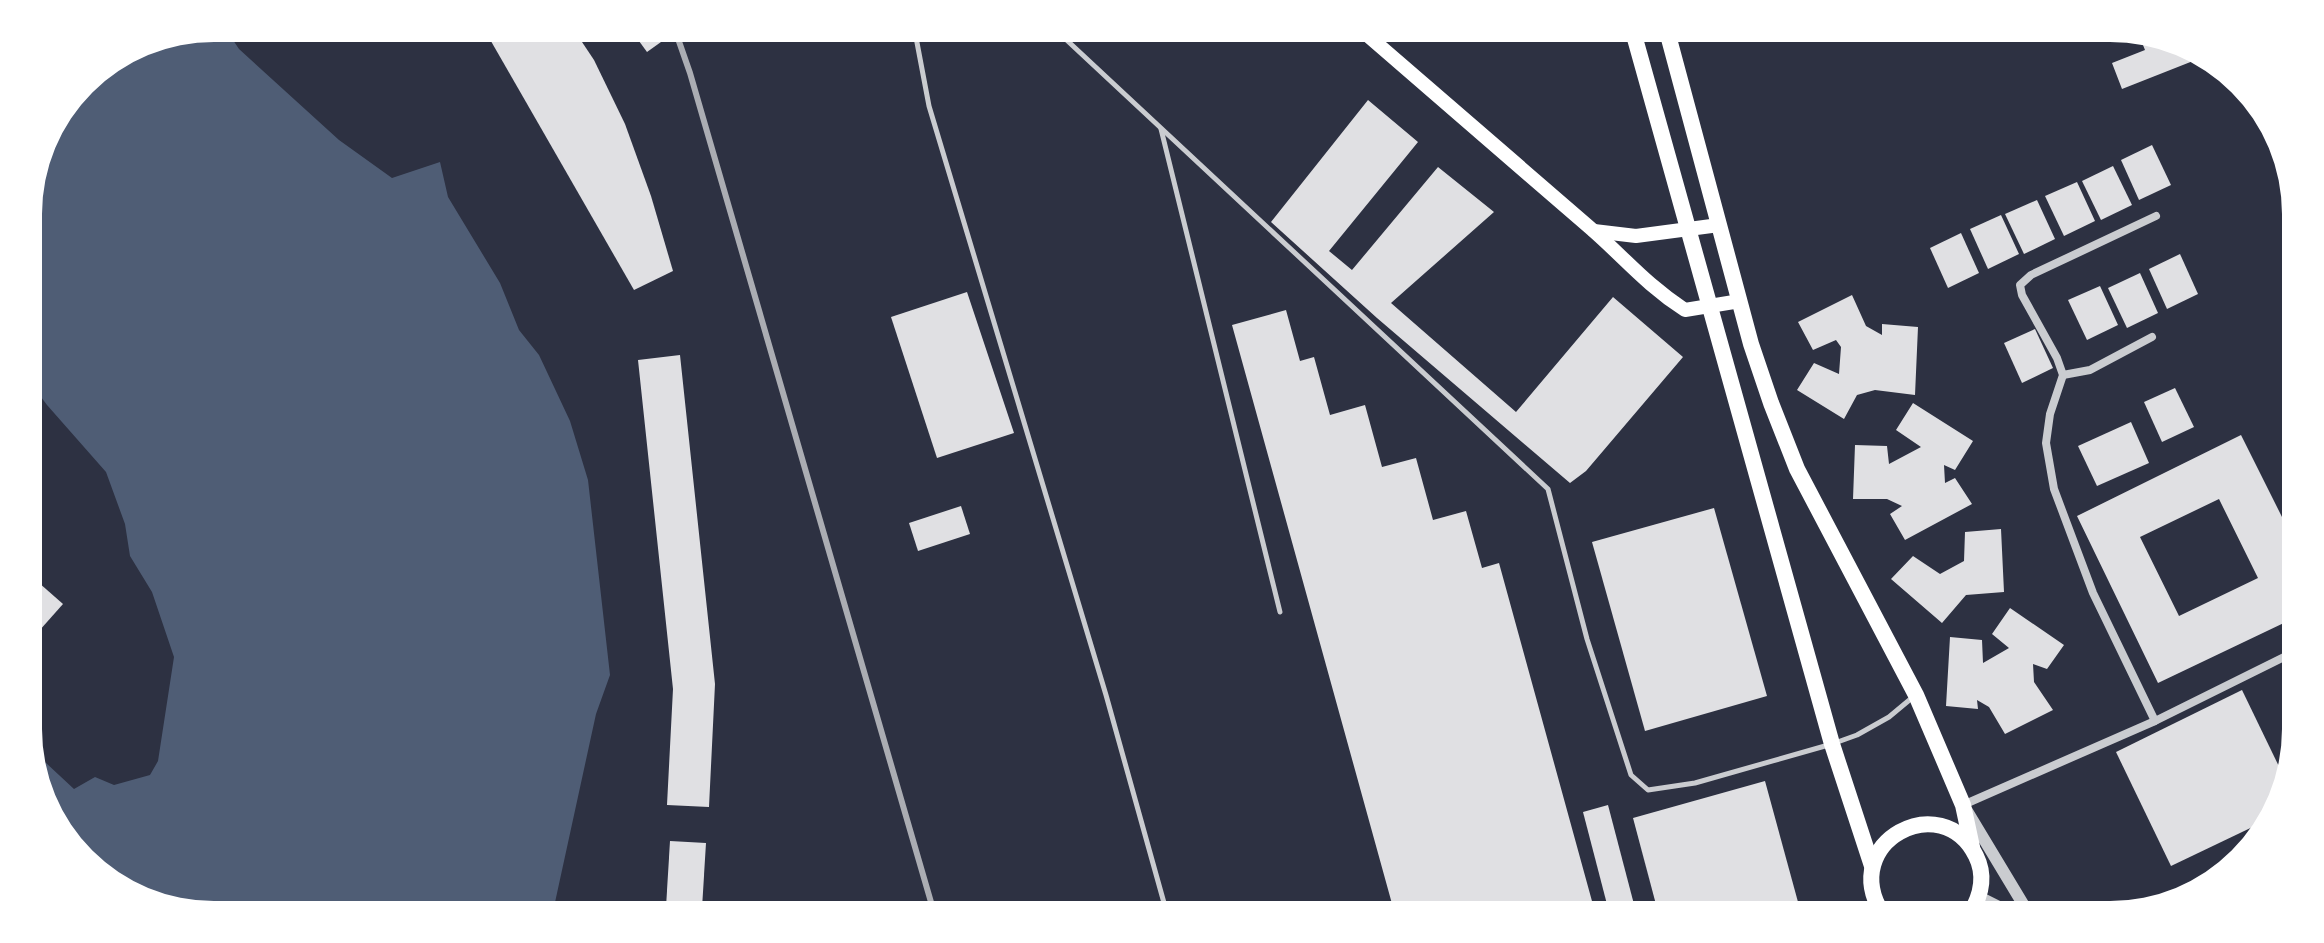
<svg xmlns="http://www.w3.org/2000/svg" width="2324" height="943" font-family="'Playfair Display',serif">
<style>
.water{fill:#4f5d75}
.building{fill:#e0e0e3;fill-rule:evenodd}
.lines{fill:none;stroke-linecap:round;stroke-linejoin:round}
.service{stroke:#caccd0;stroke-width:5}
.minor{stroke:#caccd0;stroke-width:8}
.tertiary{stroke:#caccd0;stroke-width:12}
.secondary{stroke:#fff;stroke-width:14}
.trunk{stroke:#fff;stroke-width:16}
.rail{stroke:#abadb3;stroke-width:6}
</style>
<rect width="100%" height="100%" fill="#2d3142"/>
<path class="water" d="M214,28h11l14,21 100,91 53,38 48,-16 8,35 52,86 19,47 20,25 31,66 18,59 22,195 -14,39 -42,193 -400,-2 -80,-54 -43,-86v-16l43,40 21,-12 19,8 36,-10 8,-14 16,-104 -22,-65 -22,-36 -5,-32 -19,-52 -59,-67 -18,-24 -1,-180 19,-69 44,-58 52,-32z"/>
<g class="building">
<path d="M484,29l90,1 20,30 31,64 26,72 22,75 -39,19z"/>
<path d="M631,30h22l8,12 -14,10z"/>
<path d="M2162,38h8l19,13 4,10 -71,28 -10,-26 33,-13 -2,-5z"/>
<path d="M1368,100l50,42 -89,109 23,19 86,-103 56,45 -103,91 125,109 97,-115 70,60 -97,114 -16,12 -193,-165 -106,-96z"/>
<path d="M2152,145l19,40 -32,15 -18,-40z"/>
<path d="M2113,166l19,39 -31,15 -19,-39z"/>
<path d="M2077,182l18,39 -31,15 -19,-40z"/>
<path d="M2037,200l18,39 -31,15 -19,-40z"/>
<path d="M2001,215l18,39 -31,15 -18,-40z"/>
<path d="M1961,233l18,40 -31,15 -18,-40z"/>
<path d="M2180,254l18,40 -31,15 -18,-40z"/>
<path d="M2140,273l18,40 -31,15 -19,-40z"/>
<path d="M2100,286l18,39 -31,15 -19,-40z"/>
<path d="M967,292l47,141 -77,25 -46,-141z"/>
<path d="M1852,295l14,31 16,9v-11l36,3 -3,68 -40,-5 -18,5 -13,24 -47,-29 17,-27 25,11 2,-27 -5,-7 -23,10 -15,-28z"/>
<path d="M1286,310l14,51 14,-4 16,58 35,-10 17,62 34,-9 17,62 33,-9 16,57 17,-5 96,349 -201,-1 -162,-586z"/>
<path d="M2035,329l18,39 -31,15 -18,-40z"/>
<path d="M680,355l35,329 -6,123 -42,-2 6,-116 -35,-329z"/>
<path d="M2175,388l19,39 -32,15 -18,-40z"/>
<path d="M1913,403l60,38 -18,29 -11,-5 1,18 10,-5 17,26 -67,36 -15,-26 12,-8 -15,-7h-34l2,-54 32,1 2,18 32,-17 -25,-17z"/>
<path d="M2131,422l18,41 -52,23 -19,-40z"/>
<path d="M2241,435l49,98 -2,88 -130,62 -81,-167zM2219,499l39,79 -79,38 -39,-79z"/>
<path d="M961,506l9,28 -52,17 -9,-28z"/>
<path d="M1714,508l53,188 -122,35 -53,-189z"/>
<path d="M2001,529l3,63 -38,3 -24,28 -51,-44 22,-23 27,18 24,-13 1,-29z"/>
<path d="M30,575l33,29 -32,36z"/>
<path d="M2010,608l54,37 -17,24 -14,-5 1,18 19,28 -48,24 -16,-27 -12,-7 1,9 -32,-3 4,-69 32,3 1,23 26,-15 -17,-14z"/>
<path d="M2242,690l44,91v8l-23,33 -92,44 -55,-114z"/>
<path d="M1765,781l36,132 -143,-1 -25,-94z"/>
<path d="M1608,805l28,107h-27l-26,-100z"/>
<path d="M670,841l36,2 -4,65 -36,-1z"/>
</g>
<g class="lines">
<g class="service">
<path d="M915,32l14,74 177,589 60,215"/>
<path d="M1058,32l490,457 39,150 44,136 17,15 47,-7 137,-39 25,-9 32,-18 24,-20"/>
<path d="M1161,129l119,483"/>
<path d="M1868,913l3,-14"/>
</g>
<g class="minor">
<path d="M2063,375l27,-5 62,-33"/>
<path d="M2155,721l-62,-128 -39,-104 -8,-46 4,-29 13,-39 -6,-17 -35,-63 -2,-10 11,-10 125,-59"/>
<path d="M1963,805l192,-84 133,-66"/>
</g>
<g class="tertiary">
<path d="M1967,811l62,103"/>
<path d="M1979,897l34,17"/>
</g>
<g class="secondary">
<path d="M1366,34c74,64 148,128 222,192 35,30 57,58 97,84l55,-9"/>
<path d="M1594,231l42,5 83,-11"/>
</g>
<g class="trunk">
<path d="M1634,35l198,709 40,122"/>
<path d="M1668,35l83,309 20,59 26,66 119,226 47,110 9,42"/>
<path d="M1882,913c-44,-71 60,-126 94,-57 10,20 5,40 -6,58"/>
</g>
<path class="rail" d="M675,30l15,43 243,836"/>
</g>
<path d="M0 0H2324V943H0ZM214 42H2110A172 172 0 0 1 2282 214V729A172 172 0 0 1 2110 901H214A172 172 0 0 1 42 729V214A172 172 0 0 1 214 42Z" fill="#fff" fill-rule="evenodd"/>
</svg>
